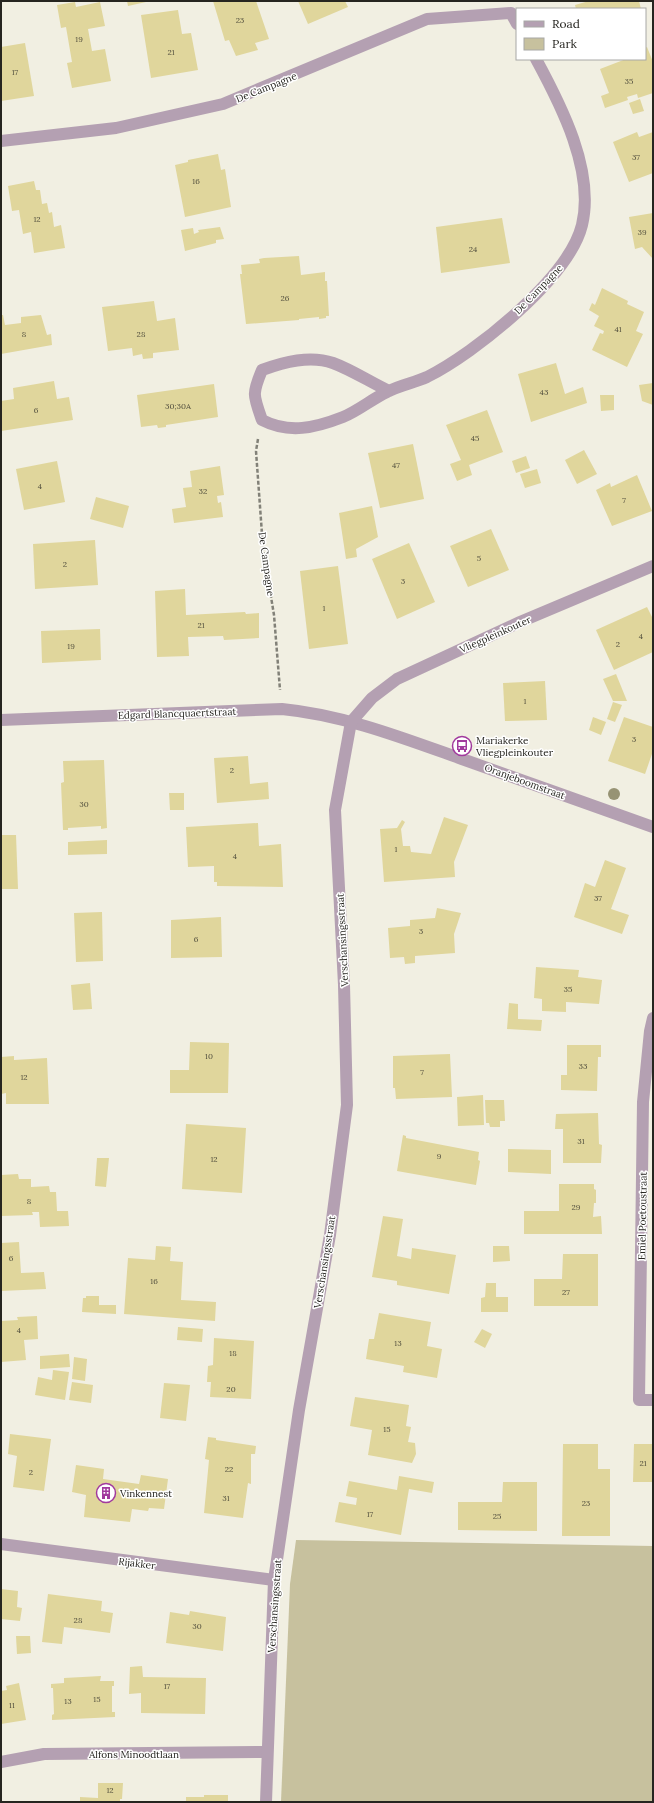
<svg xmlns="http://www.w3.org/2000/svg" width="654" height="1803" font-family="Lora,serif">
<style>
.green{fill:#c7c19e}
.building{fill:#e0d69c}
.lines{fill:none;stroke-linecap:round;stroke-linejoin:round}
.path{stroke:#828178;stroke-width:2.5;stroke-dasharray:4 2;stroke-linecap:butt}
.minor{stroke:#b4a0b2;stroke-width:12}
.tree{fill:#979374}
.labels{text-anchor:middle;stroke-width:3;stroke-linejoin:round;paint-order:stroke}
.number-label{font-size:8px;fill:#54513f}
.street-label{font-size:10px;fill:#262520;stroke:#fff}
.poi-label{font-size:10px;fill:#262520;stroke:#fff;text-anchor:start}
</style>
<rect width="100%" height="100%" fill="#f1efe2"/>
<path class="green" d="M296,1540l357,6v256h-372l9,-218z"/>
<g class="building">
<path d="M127,1h19v1l-18,4z"/>
<path d="M213,1h43l13,38 -14,4 3,7 -22,6 -7,-16 -4,1z"/>
<path d="M298,1h47l3,6 -40,17z"/>
<path d="M589,1h50l2,8h-65l-1,-4z"/>
<path d="M75,2l1,5 24,-5 5,24 -17,3 4,22 13,-2 6,32 -39,7 -5,-25 5,-1 -6,-35 -5,1 -4,-23z"/>
<path d="M178,10l4,24 9,-1 7,37 -47,8 -10,-63z"/>
<path d="M25,43l9,53 -33,5v-54z"/>
<path d="M647,47l6,15v31l-15,5 -1,-4 -10,3 1,3 -23,8 -4,-12 8,-3 -9,-24 26,-10h19v-11z"/>
<path d="M640,99l4,12 -11,3 -4,-11z"/>
<path d="M637,132l2,5 14,-5v41l-24,9 -16,-40z"/>
<path d="M218,154l3,16 4,-1 6,38 -46,10 -10,-52 13,-3v-2z"/>
<path d="M34,181l2,9h4l2,14 5,-1 2,10 3,-1 2,15 7,-2 4,23 -31,5 -3,-21 -8,2 -4,-24 -7,1 -4,-25z"/>
<path d="M653,213v46l-11,-12 -7,2 -6,-32z"/>
<path d="M502,218l8,45 -69,10 -5,-46z"/>
<path d="M220,227l4,12 -8,1v3l-31,8 -4,-21 12,-2 1,6 5,-2 -1,-2z"/>
<path d="M299,256l2,19 24,-3v9h2l2,35h-3v2l-7,1v-2l-20,2v1l-53,4 -6,-50h2l-1,-9 19,-2 -1,-4 5,-1z"/>
<path d="M602,288l26,13 -1,3 17,8 -8,19 7,3 -16,33 -35,-17 8,-17 3,1 1,-3 -10,-5 5,-10 -10,-6 3,-7 3,2z"/>
<path d="M154,301l3,20 18,-3 4,32 -26,3v5l-10,1 -1,-5 -9,2 -1,-8 -24,3 -6,-44z"/>
<path d="M1,315h2l2,10 16,-2v-6l20,-2 6,20 4,-1 1,11 -51,9z"/>
<path d="M556,363l9,31 18,-7 4,16 -56,19 -13,-48z"/>
<path d="M54,381l3,18 12,-2 4,23 -72,11v-30l13,-2 -1,-11z"/>
<path d="M653,383v22l-11,-4 -3,-16z"/>
<path d="M214,384l4,33 -52,8v2l-8,1 -1,-3 -16,2 -4,-32z"/>
<path d="M600,395h14v15l-13,1z"/>
<path d="M487,410l16,42 -34,13 3,10 -15,6 -7,-17 11,-4 -15,-35z"/>
<path d="M413,444l11,55 -44,9 -12,-55z"/>
<path d="M584,450l13,24 -20,10 -12,-24z"/>
<path d="M526,456l4,12 -14,5 -4,-12z"/>
<path d="M57,461l8,41 -41,8 -8,-41z"/>
<path d="M220,466l4,29 -7,1 1,7 3,-1 2,15 -49,6 -2,-14 14,-2 -3,-19 9,-1 -2,-16z"/>
<path d="M537,469l4,14 -16,5 -5,-14z"/>
<path d="M637,475l15,36 -40,15 -16,-36 14,-7 1,4z"/>
<path d="M96,497l33,9 -6,22 -33,-9z"/>
<path d="M372,506l6,31 -22,12 1,8 -11,2 -7,-46z"/>
<path d="M491,529l18,41 -41,17 -18,-41z"/>
<path d="M95,540l3,45 -63,4 -2,-45z"/>
<path d="M409,543l26,59 -38,17 -25,-60z"/>
<path d="M338,566l10,78 -39,5 -9,-78z"/>
<path d="M185,589l1,26 59,-3 1,2 13,-1v25l-35,2 -1,-4 -35,1 1,19 -32,1 -2,-66z"/>
<path d="M647,607l6,12v33l-39,18 -18,-40z"/>
<path d="M100,629l1,31 -59,3 -1,-32z"/>
<path d="M616,674l11,27h-14l-10,-22z"/>
<path d="M545,681l2,39 -42,1 -2,-38z"/>
<path d="M613,702l9,3 -7,17 -8,-3z"/>
<path d="M593,717l13,5 -5,13 -12,-5z"/>
<path d="M624,717l29,10v24l-8,23 -37,-13z"/>
<path d="M248,756l2,28 18,-2 1,17 -52,4 -3,-45z"/>
<path d="M104,760l3,68 -6,1v-3l-33,2v2h-5l-2,-47 3,-1 -1,-21z"/>
<path d="M169,793h15v17h-14z"/>
<path d="M444,817l24,8 -14,37 1,15 -71,5 -4,-53 17,-1 5,-8 3,2 -4,7 2,17h7l1,6 20,2z"/>
<path d="M258,823l1,23 22,-2 2,43 -66,-1v-4h-3v-16l-26,1 -2,-40z"/>
<path d="M1,835h15l2,54h-17z"/>
<path d="M107,840v14l-39,1v-13z"/>
<path d="M605,860l21,8 -15,41 18,6 -7,19 -48,-17 11,-34 10,4z"/>
<path d="M437,908l24,5 -7,21 1,19 -40,3v7l-10,1 -1,-7 -14,1 -2,-30 22,-2v-6l25,-2z"/>
<path d="M102,912l1,49 -27,1 -2,-49z"/>
<path d="M221,917l1,40 -51,1v-38z"/>
<path d="M536,967l43,3 -1,7 24,3 -3,24 -33,-2v10l-24,-1v-12l-8,-1z"/>
<path d="M90,983l2,26 -19,1 -2,-25z"/>
<path d="M509,1003l9,1v15l24,1 -1,11 -34,-2z"/>
<path d="M190,1042l39,1 -1,50h-58v-23h19z"/>
<path d="M567,1045h34v12h-3l-1,34 -36,-1v-15h6z"/>
<path d="M450,1054l2,43 -56,2 -1,-11h-2v-32z"/>
<path d="M14,1056v4l33,-2 2,46h-43v-11l-5,1v-37z"/>
<path d="M483,1095l1,30 -26,1 -1,-29z"/>
<path d="M485,1100h19l1,21h-5v6h-10l-1,-4h-3z"/>
<path d="M598,1113l1,31 3,1 -1,18h-38v-34h-8l1,-15z"/>
<path d="M186,1124l60,4 -4,65 -60,-4z"/>
<path d="M403,1135l3,1v2l73,14 -1,8 2,1 -4,24 -79,-14z"/>
<path d="M508,1149l43,1v24l-43,-2z"/>
<path d="M97,1158h12l-3,29 -11,-1z"/>
<path d="M18,1174l1,5h12v8l18,-1 1,6h6l1,19h11l1,15 -29,1 -1,-15h-7l1,3 -32,1v-41z"/>
<path d="M559,1184h35v5l2,1v13h-2l-1,14 8,-1 1,18h-78v-23h35z"/>
<path d="M383,1216l20,3 -6,37 14,3 1,-11 44,7 -7,39 -52,-9v-4l-25,-4z"/>
<path d="M19,1242l2,31 23,-1 2,17 -45,2v-48z"/>
<path d="M156,1246l15,1 -1,14 13,1 -2,38 35,2 -1,19 -91,-7 4,-56 27,2z"/>
<path d="M493,1246h16l1,15 -17,1z"/>
<path d="M563,1254h35v52h-64v-27h28z"/>
<path d="M486,1283h10v14h12v15h-27v-14l4,-1z"/>
<path d="M86,1296h13v9h17v9l-34,-2 1,-14h3z"/>
<path d="M379,1313l52,9 -4,24 15,3 -5,29 -34,-6 1,-6 -38,-7 3,-20h5z"/>
<path d="M37,1316l1,23 -14,1 2,20 -25,2v-41l17,-1 -1,-3z"/>
<path d="M178,1327l25,2 -1,13 -25,-2z"/>
<path d="M482,1329l10,5 -7,14 -11,-6z"/>
<path d="M214,1338l40,3 -3,58 -41,-2 1,-15h-4l1,-16 5,-1z"/>
<path d="M69,1354l1,13 -30,2v-13z"/>
<path d="M74,1357l13,2 -2,22 -13,-2z"/>
<path d="M53,1370l16,2 -4,28 -30,-5 3,-18 14,3z"/>
<path d="M72,1382l21,3 -2,18 -22,-3z"/>
<path d="M164,1383l26,2 -4,36 -26,-3z"/>
<path d="M355,1397l54,8 -3,21 5,1 -3,15 7,1 1,11 -4,9 -44,-8 4,-25 -22,-4z"/>
<path d="M10,1434l41,5 -7,52 -31,-4 4,-31 -9,-2z"/>
<path d="M208,1437l8,1v2l40,6 -1,8h-4v30l-3,-1 -5,35 -39,-5 5,-53 -4,-1z"/>
<path d="M563,1444h35v25h12v67h-48z"/>
<path d="M634,1444h19v38h-20z"/>
<path d="M76,1465l28,4 -1,10 36,5 2,-9 27,4 -4,30 -15,-1 -1,3 -16,-2 -2,13 -46,-5 2,-22 -14,-3z"/>
<path d="M399,1476l35,6 -2,11 -23,-4 -8,46 -66,-13 4,-20 17,3 1,-7 -11,-2 3,-15 48,9z"/>
<path d="M503,1482h34v49l-79,-1v-28h44z"/>
<path d="M1,1589l17,2 -1,16 5,1 -2,13 -19,-2z"/>
<path d="M48,1594l54,7 -1,10 12,2 -3,20 -46,-6 -2,17 -20,-2z"/>
<path d="M190,1611l36,6 -3,34 -57,-8 4,-31 19,3z"/>
<path d="M16,1636h14l1,17 -14,1z"/>
<path d="M142,1666l1,11 63,1 -1,36 -64,-1v-20l-12,1 1,-27z"/>
<path d="M101,1676l-1,5h14v5h-2v26h3v5l-63,3v-5l2,-1 -1,-26h-2v-4l13,-1v-5z"/>
<path d="M19,1683l7,37 -25,4v-33l6,-1 -1,-4z"/>
<path d="M98,1783h25l-1,16h-2v3h-40v-5l18,1z"/>
<path d="M204,1795h24v7h-42v-5h18z"/>
</g>
<g class="lines">
<path class="path" d="M258,439l-2,12 7,97 11,67 6,75"/>
<g class="minor">
<path d="M1,141l115,-13 107,-24 204,-85 84,-6 6,11"/>
<path d="M389,391c-19,-9 -37,-21 -56,-28 -23,-8 -49,-1 -71,7 -10,24 -9,25 0,50 27,14 53,8 81,-3 15,-6 29,-18 44,-25 13,-7 27,-9 40,-15 48,-24 142,-99 155,-152 13,-54 -21,-120 -46,-166"/>
<path d="M1,720l281,-11c62,6 121,29 180,50 64,23 127,45 191,68"/>
<path d="M653,1018l-3,13 -7,71 -4,298h14"/>
<path d="M1,1544l273,36"/>
<path d="M1,1762l43,-8 223,-2"/>
<path d="M266,1802l8,-222 25,-170 31,-175 17,-130 -3,-120 -9,-175 16,-88 21,-24 25,-19 123,-57 133,-56"/>
</g>
</g>
<circle class="tree" cx="614" cy="794" r="6"/>
<defs>
<symbol id="bus-ring" viewBox="-11 -11 22 22"><circle r="9.5" fill="#fff" stroke="#a13a9e" stroke-width="1.5"/><path d="M-5-6H5V4H4V6H2V4H-2V6H-4V4H-5ZM-3.5-4V0h7V-4ZM-3.5 1.2v1.5H-2V1.2ZM2 1.2v1.5H3.5V1.2Z" fill="#a13a9e"/></symbol>
<symbol id="building-ring" viewBox="-11 -11 22 22"><circle r="9.5" fill="#fff" stroke="#a13a9e" stroke-width="1.5"/><path d="M-4-6H4V6H1V3H-1V6H-4ZM-2.5-4.3h1.7v1.8h-1.7ZM.8-4.3h1.7v1.8H.8ZM-2.5-1h1.7V.8h-1.7ZM.8-1h1.7V.8H.8Z" fill="#a13a9e"/></symbol>
</defs>
<g fill-rule="evenodd">
<use href="#bus-ring" x="451" y="735" width="22" height="22"/>
<use href="#building-ring" x="95" y="1482" width="22" height="22"/>
</g>
<g class="labels">
<g class="number-label">
<text x="240" y="23">23</text>
<text x="79" y="42">19</text>
<text x="171" y="55">21</text>
<text x="15" y="75">17</text>
<text x="629" y="84">35</text>
<text x="636" y="160">37</text>
<text x="196" y="184">16</text>
<text x="37" y="222">12</text>
<text x="642" y="235">39</text>
<text x="473" y="252">24</text>
<text x="285" y="301">26</text>
<text x="618" y="332">41</text>
<text x="24" y="337">8</text>
<text x="141" y="337">28</text>
<text x="544" y="395">43</text>
<text x="178" y="409">30;30A</text>
<text x="36" y="413">6</text>
<text x="475" y="441">45</text>
<text x="396" y="468">47</text>
<text x="40" y="489">4</text>
<text x="203" y="494">32</text>
<text x="624" y="503">7</text>
<text x="479" y="561">5</text>
<text x="65" y="567">2</text>
<text x="403" y="584">3</text>
<text x="324" y="611">1</text>
<text x="201" y="628">21</text>
<text x="641" y="639">4</text>
<text x="618" y="647">2</text>
<text x="71" y="649">19</text>
<text x="525" y="704">1</text>
<text x="634" y="742">3</text>
<text x="232" y="773">2</text>
<text x="84" y="807">30</text>
<text x="396" y="852">1</text>
<text x="235" y="859">4</text>
<text x="598" y="901">37</text>
<text x="421" y="934">3</text>
<text x="196" y="942">6</text>
<text x="568" y="992">35</text>
<text x="209" y="1059">10</text>
<text x="583" y="1069">33</text>
<text x="422" y="1075">7</text>
<text x="24" y="1080">12</text>
<text x="581" y="1144">31</text>
<text x="439" y="1159">9</text>
<text x="214" y="1162">12</text>
<text x="29" y="1204">8</text>
<text x="576" y="1210">29</text>
<text x="11" y="1261">6</text>
<text x="154" y="1284">16</text>
<text x="566" y="1295">27</text>
<text x="19" y="1333">4</text>
<text x="398" y="1346">13</text>
<text x="233" y="1356">18</text>
<text x="231" y="1392">20</text>
<text x="387" y="1432">15</text>
<text x="643" y="1466">21</text>
<text x="229" y="1472">22</text>
<text x="31" y="1475">2</text>
<text x="226" y="1501">31</text>
<text x="586" y="1506">23</text>
<text x="370" y="1517">17</text>
<text x="497" y="1519">25</text>
<text x="78" y="1623">28</text>
<text x="197" y="1629">30</text>
<text x="167" y="1689">17</text>
<text x="97" y="1702">15</text>
<text x="68" y="1704">13</text>
<text x="12" y="1708">11</text>
<text x="110" y="1793">12</text>
</g>
<g class="street-label">
<text transform="translate(266 87) rotate(-22)" y="4">De Campagne</text>
<text transform="translate(538 289) rotate(-46)" y="4">De Campagne</text>
<text transform="translate(267 564) rotate(82)" y="4">De Campagne</text>
<text transform="translate(495 634) rotate(-24)" y="4">Vliegpleinkouter</text>
<text transform="translate(177 713) rotate(-2)" y="4">Edgard Blancquaertstraat</text>
<text transform="translate(525 781) rotate(20)" y="4">Oranjeboomstraat</text>
<text transform="translate(342 940) rotate(-93)" y="4">Verschansingsstraat</text>
<text transform="translate(642 1216) rotate(-89)" y="4">Emiel Poetoustraat</text>
<text transform="translate(324 1262) rotate(-81)" y="4">Verschansingsstraat</text>
<text transform="translate(137 1563) rotate(7)" y="4">Rijakker</text>
<text transform="translate(274 1606) rotate(-86)" y="4">Verschansingsstraat</text>
<text x="134" y="1758">Alfons Minoodtlaan</text>
</g>
<g class="poi-label">
<text x="476" y="744">Mariakerke<tspan x="476" dy="12">Vliegpleinkouter</tspan></text>
<text x="120" y="1497">Vinkennest</text>
</g>
</g>
<rect width="654" height="1803" fill="none" stroke="#262520" stroke-width="4"/>
<rect x="516" y="8" width="130" height="52" fill="#ffffff" stroke="#a8a8a6"/>
<rect x="524" y="21" width="20" height="6" fill="#b4a0b2" stroke="#a8a8a6"/>
<text x="552" y="28" font-size="12" fill="#262520">Road</text>
<rect x="524" y="38" width="20" height="12" fill="#c7c19e" stroke="#a8a8a6"/>
<text x="552" y="48" font-size="12" fill="#262520">Park</text>
</svg>
